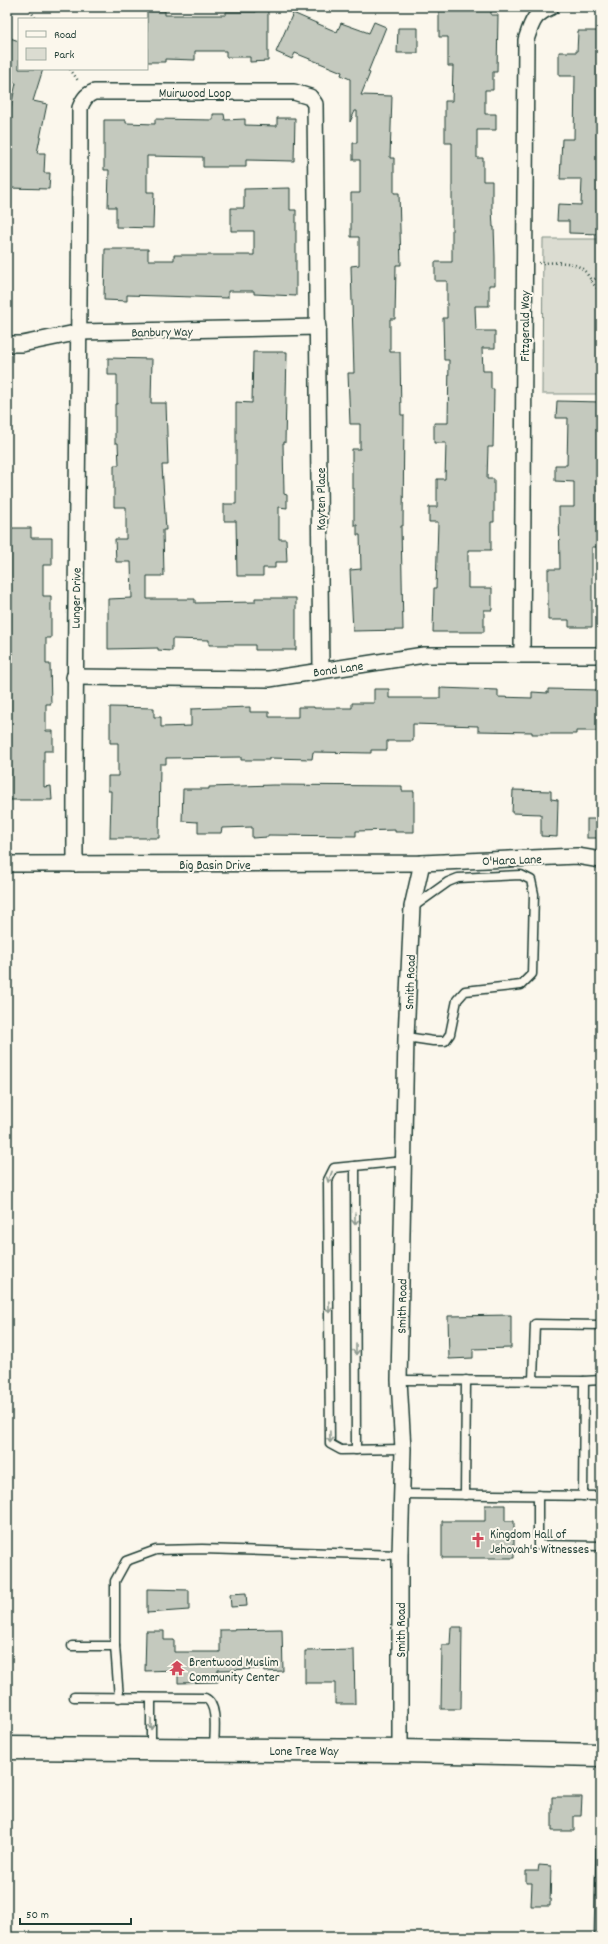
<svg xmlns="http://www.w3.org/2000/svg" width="608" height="1944" font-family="Dekko,sans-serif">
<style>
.green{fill:#dbdcd1;stroke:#7d8c82}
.building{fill:#c4c9be;stroke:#1f3d34}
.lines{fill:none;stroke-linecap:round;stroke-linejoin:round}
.lane-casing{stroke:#1f3d34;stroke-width:11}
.street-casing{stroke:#1f3d34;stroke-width:18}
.secondary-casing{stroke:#1f3d34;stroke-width:25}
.path{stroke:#1f3d34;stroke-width:2.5;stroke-dasharray:1 3;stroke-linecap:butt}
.lane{stroke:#fbf7ec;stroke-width:8}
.street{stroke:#fbf7ec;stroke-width:15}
.secondary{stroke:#fbf7ec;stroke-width:22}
.oneway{stroke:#8d9a90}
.labels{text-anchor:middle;stroke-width:4;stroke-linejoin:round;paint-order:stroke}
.street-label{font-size:13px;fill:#1f3d34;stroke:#fbf7ec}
.poi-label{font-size:13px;fill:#1f3d34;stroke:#fbf7ec;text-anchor:start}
</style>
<rect width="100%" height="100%" fill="#fbf7ec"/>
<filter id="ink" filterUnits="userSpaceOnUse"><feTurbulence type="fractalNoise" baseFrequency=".025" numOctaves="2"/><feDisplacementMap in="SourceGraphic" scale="8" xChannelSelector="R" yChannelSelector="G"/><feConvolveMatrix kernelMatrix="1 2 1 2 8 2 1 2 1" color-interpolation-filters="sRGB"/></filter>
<g filter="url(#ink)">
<path class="green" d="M543,239h58v155h-59z"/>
<g class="building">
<path d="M256,7h12v54l-18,1v-5h-24v-6h-31v9l-30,-1v3h-18v-51h18v4h61v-3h30z"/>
<path d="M439,7h52v8h7l-1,57h-4v18h-8v24h11v16h-19v28h6v23h9v27l1,19h1l1,30v28h-6v21h-14l1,25h19v17h-13l1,23h8v18h3l-1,58h-5l-1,32h7v43h-3v28h-23v38h24v22h-8v22h-51l1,-44h2l2,-66h-9v-15h8v-28h8l1,-36h-12v-20h14l1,-63h-5l-1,-42h4v-37h-12v-19h17v-119h-7v-42h7l1,-35h-5v-29h-9z"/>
<path d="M293,13l44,19 4,-9 28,10 5,-11 12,5 -18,45 2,1 -9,22 31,1 -2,62h4v35h5l2,72h-5l-1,54h-5v33h10l1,63h3l-1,111h-2l2,104 -50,1 -3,-61 11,-1 -1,-34h-3v-10h-3v-37h-2v-39h8v-25h-10l-2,-51h6l-3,-107 8,-1v-28h-8v-44h9v-33h-7v-17h4v-32h-2l-5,11v-43l-9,-4 1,-3 -47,-19 -3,6 -16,-7z"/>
<path d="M398,28h20v25h-21z"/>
<path d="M578,31h23v203l-32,-1v-12h-12l1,-17 23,1 1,-26h-22l2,-40h12l1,-63h-16v-24h18z"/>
<path d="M7,37l12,4v28h24l-10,32 14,3 -10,49h8l-1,20h6l-1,16 -41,-1 -1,-77h3l6,-28 -9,-2z"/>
<path d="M213,114h11l1,6 20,-1v6l32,1v-8h18l-1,43 -48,-1v7h-43v-10l-56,-1v36h7l-1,36 -37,-1v-20h-8l1,-37h-5v-50h22v3l29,1v-5l58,1z"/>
<path d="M290,188v22h6v86l-42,-2v-3h-26v7l-101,-3v6l-23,-1 1,-51h43v11h26v-5h80v-24h-23v-23h13v-19z"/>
<path d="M253,352h34l-2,91h-2l1,51 3,1v13l-8,-1v32h7l1,23h-12v6h-12v8h-26l-1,-55h-12v-17h12v-102l16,1z"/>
<path d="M108,358l44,1 -1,44h15l2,62h-6l4,65h-3l1,46h-17v23h48v4l60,-1v-4h41v52h-41v-5h-46v-5l-37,-1v12l-14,-1v-2l-50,1v-50l24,-1 -1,-36h-15l-1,-23h11v-32h-12v-42h5l-1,-22h-3v-39h2v-29h-9z"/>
<path d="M557,401l44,1v145h-9v80h-23v-7h-21v-51h12l-1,-62h15v-25l-19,-1v-16h12l1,-47h-12z"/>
<path d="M7,528h24v10h21v27h-9v31h8v42h-5v26h4l1,40h-5v27h7v20h-9v36l7,-1 1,14h-45z"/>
<path d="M440,688l58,2v7l34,1v-6l16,1v-4l53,1v41h-25v3h-44v-2l-54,-1v-5l-65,-2v17h-26v9h-16v3l-58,-1 -1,7 -43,-1v2h-28v-3l-75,1v6h-6l-1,74h-49l1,-47h-3v-15h10v-33h-8v-36l44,1v9h7v10l30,-1v-17l59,-2v5h19v5h29v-10h16v1h38v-5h22v-14h15v9h51z"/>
<path d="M273,785l129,1v5h12v41h-19v-2l-39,1v5l-88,-1v2l-16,1v-11l-30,1 -1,5h-23v-11l-16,-1 1,-32h26v-2z"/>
<path d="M513,790l38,1v8l7,1 -1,37 -16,-1v-22l-29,-1z"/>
<rect x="587" y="819" width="14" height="19"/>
<path d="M511,1315v33l-38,1v9l-24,1 -1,-43z"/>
<path d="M485,1505h20v16h9v37h-72v-37h43z"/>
<path d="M147,1589l42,1v20l-42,3z"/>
<path d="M246,1593l1,13 -16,1 -1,-13z"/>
<path d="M451,1627h11l-1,82h-20l1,-64h8z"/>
<path d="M282,1629l1,42 -19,1v-3l-46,1v12l-40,1v-13l-33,1 1,-40h18v9h10v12h46v-22z"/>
<path d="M354,1650l1,54h-20v-21h-30v-32z"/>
<path d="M552,1797h30l-1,19h-7v15h-22z"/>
<path d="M539,1865l12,1 -1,40h-19l1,-23h-6v-12h12z"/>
</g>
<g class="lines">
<defs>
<g id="lane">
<path d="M406,1037l27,4h12l5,-7 7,-34 8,-9 56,-6 11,-11 2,-80 -3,-14 -10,-5 -63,3 -10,4 -35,25"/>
<path d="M355,1166l1,284"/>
<path d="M399,1380l185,1 -1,115"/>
<path d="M533,1380l2,-56 66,1"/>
<path d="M584,1381l17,-1"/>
<path d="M403,1449l-62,1 -11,-6 -2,-264 6,-12 71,-7"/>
<path d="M401,1494l200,2"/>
<path d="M465,1495l1,-115"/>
<path d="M538,1495v50l63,1"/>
<path d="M72,1646h43l4,52"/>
<path d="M115,1646v-65l11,-20 30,-11 46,-1 198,6"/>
<path d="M74,1697l131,1c14,6 9,37 9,51"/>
<path d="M151,1698v51"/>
<path d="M599,1937l2,-100"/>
</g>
<g id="street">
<path d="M7,344h15l58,-12 238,-5"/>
<path d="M522,654l4,-614c6,-18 7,-25 25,-33"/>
<path d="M74,677l195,2 155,-24h177"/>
<path d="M7,864l415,-1 155,-7 24,4"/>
<path d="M75,864c-1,-252 5,-504 5,-756 3,-8 6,-13 14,-16h200l16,5 5,7 6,566"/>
<path d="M400,1751v-196l3,-106 -4,-69 7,-343 6,-130 10,-44"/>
</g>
<path id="secondary" d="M7,1748l393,3 201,4"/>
</defs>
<use href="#lane" class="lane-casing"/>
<use href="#street" class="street-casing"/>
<use href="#secondary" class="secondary-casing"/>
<g class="path">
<path d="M28,7l8,12"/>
<path d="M70,69l9,13"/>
<path d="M601,262l-3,8 3,8"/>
<path d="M539,263c16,0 38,-4 48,11 5,7 7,13 14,17"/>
<path d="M591,281l9,-5"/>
</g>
<use href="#lane" class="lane"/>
<use href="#street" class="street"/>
<use href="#secondary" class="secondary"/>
</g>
<defs><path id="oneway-shaft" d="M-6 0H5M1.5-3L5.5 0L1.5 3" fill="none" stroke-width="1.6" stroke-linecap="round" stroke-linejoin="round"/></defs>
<g class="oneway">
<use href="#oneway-shaft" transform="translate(330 1177) rotate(110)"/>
<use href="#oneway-shaft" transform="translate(355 1219) rotate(90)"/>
<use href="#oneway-shaft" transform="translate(329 1307) rotate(89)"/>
<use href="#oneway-shaft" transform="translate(356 1349) rotate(90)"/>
<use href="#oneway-shaft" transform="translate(330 1437) rotate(89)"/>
<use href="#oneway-shaft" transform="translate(151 1724) rotate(90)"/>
</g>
</g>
<defs>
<symbol id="church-bare" viewBox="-9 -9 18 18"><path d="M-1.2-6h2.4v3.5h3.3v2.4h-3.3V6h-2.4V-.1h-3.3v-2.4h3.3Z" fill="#d1495b" stroke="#fbf7ec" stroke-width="2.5" paint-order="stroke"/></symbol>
<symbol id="temple-bare" viewBox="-9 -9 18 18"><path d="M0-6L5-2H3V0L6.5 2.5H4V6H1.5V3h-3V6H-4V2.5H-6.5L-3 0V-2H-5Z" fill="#d1495b" stroke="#fbf7ec" stroke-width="2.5" paint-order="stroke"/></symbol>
</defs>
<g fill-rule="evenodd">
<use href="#church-bare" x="467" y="1529" width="22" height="22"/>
<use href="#temple-bare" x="166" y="1657" width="22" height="22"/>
</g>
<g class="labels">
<g class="street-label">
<text x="195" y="97">Muirwood Loop</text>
<text transform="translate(524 326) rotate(-90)" y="5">Fitzgerald Way</text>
<text transform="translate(162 331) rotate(-1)" y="5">Banbury Way</text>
<text transform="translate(320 499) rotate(-90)" y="5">Kayten Place</text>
<text transform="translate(75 598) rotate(-89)" y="5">Lunger Drive</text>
<text transform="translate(338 668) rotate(-8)" y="5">Bond Lane</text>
<text transform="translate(512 859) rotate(-2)" y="5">O'Hara Lane</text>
<text x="215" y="869">Big Basin Drive</text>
<text transform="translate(409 982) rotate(-88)" y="5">Smith Road</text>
<text transform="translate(401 1306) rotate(-89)" y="5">Smith Road</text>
<text transform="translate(400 1630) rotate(-90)" y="5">Smith Road</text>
<text x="304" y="1755">Lone Tree Way</text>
</g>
<g class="poi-label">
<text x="490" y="1538">Kingdom Hall of<tspan x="490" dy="15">Jehovah's Witnesses</tspan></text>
<text x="189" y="1666">Brentwood Muslim<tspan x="189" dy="15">Community Center</tspan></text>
</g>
</g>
<rect width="608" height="1944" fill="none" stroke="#fbf7ec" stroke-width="24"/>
<rect x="12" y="12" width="584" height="1920" fill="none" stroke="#1f3d34" stroke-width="1.5" filter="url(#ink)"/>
<rect x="18" y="18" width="130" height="52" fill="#fbf7ec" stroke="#a3ada2"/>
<rect x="26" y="31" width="20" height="6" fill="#fbf7ec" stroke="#a3ada2"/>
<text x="54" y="38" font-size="12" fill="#1f3d34">Road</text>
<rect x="26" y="48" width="20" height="12" fill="#dbdcd1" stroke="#a3ada2"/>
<text x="54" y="58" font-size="12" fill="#1f3d34">Park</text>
<path d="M20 1918v6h111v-6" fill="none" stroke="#1f3d34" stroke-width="2"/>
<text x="26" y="1918" font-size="12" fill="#1f3d34" stroke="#fbf7ec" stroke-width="3" paint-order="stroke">50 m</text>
</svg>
